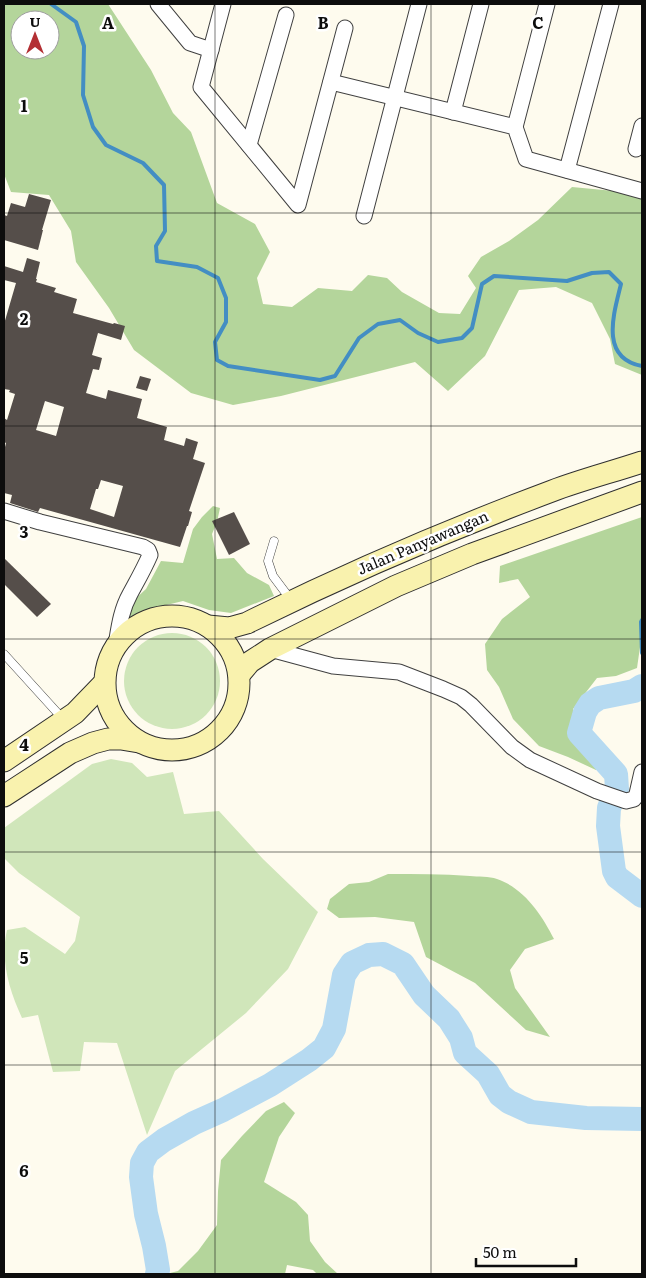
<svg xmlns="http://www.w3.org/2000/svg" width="646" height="1278" font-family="Literata,serif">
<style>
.green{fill:#d0e6ba}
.forest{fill:#b4d59b;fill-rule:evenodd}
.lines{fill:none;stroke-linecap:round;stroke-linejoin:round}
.stream{stroke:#438ec3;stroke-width:4}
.river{stroke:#b6daf1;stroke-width:24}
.building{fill:#554e4a;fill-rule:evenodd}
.lane-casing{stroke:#404040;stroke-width:9}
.street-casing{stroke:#404040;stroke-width:17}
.secondary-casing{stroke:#2f2f2f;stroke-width:23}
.lane{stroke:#fff;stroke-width:8}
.street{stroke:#fff;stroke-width:15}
.secondary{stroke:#f9f2ae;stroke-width:21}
.grid{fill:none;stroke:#0d0d0d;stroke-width:1;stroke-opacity:0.55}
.labels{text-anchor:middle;stroke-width:5;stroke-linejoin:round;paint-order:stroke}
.street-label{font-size:15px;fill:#0d0d0d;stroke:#fff}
.grid-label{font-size:16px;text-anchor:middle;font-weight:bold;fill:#0d0d0d;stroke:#fff;stroke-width:5;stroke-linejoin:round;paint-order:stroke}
</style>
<rect width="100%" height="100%" fill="#fefbee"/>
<g class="green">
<circle cx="172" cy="681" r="48"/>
<path d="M111,759l21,4 15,14 26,-5 11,42 35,-3 44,48 55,53 -30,57 -42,44 -71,58 -28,64 -30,-92 -33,-1 -4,29 -27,1 -15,-57 -16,3c-13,-28 -22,-58 -15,-88l18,-3 40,27 10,-13 5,-24 -61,-44 -15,-15v-30l88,-64z"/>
</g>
<g class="forest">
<path d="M4,4h104l43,66 22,43 18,19 26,71 38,21 15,28 -13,26 6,26 29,3 26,-19 34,3 16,-16 19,3 15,14 37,21 21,1 16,-26 -8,-12 13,-19 28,-16 29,-21 34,-33 63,6 7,6v176l-27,-11 -5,-25 -18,-36 -36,-16 -37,3 -34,66 -37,35 -33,-29 -134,34 -48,9 -42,-12 -57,-43 -25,-42 -33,-46 -5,-31 -22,-36 -38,-3 -7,-18zM20,20h30v30h-30z"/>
<path d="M213,506l7,2 -3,14 -5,12 5,25 17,-1 13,15 22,12 5,11 -43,17 -22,-3 -26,-9 -29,7 -26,11 5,-18 13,-12 15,-28 22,2 10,-34 9,-12z"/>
<path d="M642,517v116l-5,35 -21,8 -19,2 -24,31 6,33 22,25 -5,3 -28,-13 -29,-11 -26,-27 -14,-32 -12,-17 -2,-26 17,-25 28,-22 -12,-18 -19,4 1,-17z"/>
<path d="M388,874c28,0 54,0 82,2 8,1 19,0 27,3 27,9 45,36 57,60l-29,10 -15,21 5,18 35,49 -24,-7 -51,-47 -49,-26 -12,-35 -39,-5 -36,1 -12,-9 3,-10 19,-15 20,-2z"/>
<path d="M284,1102l11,11 -16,24 -15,45 32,20 12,13 2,26 15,21 13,12h-21l-4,-4 -26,-5 -2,9h-119l12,-3 20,-20 19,-26 1,-34 3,-31 21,-24 24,-25z"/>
</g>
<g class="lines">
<g class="stream">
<path d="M51,4l25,18 8,24 -1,49 10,32 13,18 37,18 21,22 1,46 -9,15 1,15 40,6 21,11 8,20v24l-11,20 2,18 11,6 92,14 15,-4 24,-38 19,-14 22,-4 18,13 20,9 24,-4 10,-10 10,-44 12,-8 73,5 25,-8 17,-1 12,12c-7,29 -22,74 21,82"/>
<path d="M642,620l-1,2 1,31"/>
</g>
<g class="river">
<path d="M642,686l-8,5 -35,7 -9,6 -5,8 -6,21 37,41 1,15 -8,19 -1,18 6,45 3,6 25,19"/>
<path d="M157,1274l1,-4 -4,-24 -8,-32 -5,-37 1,-14 6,-11 16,-12 30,-17 29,-13 47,-25 39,-25 15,-12 10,-19 10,-54 8,-12 17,-8 14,-1 20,10 21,31 25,24 12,19 4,15 23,21 12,21 9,7 22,10 55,6 56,1"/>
</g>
</g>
<g class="building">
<path d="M29,194l22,6 -9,30h1l-5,20 -34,-10v-25l3,1 4,-13 14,4z"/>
<path d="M27,258l13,4 -4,17h1l-1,3 20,6 -2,4 23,7 -4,14 40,11 1,-1 11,3 -4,14 -23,-7 -6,22 10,3 -3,12 -6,-1 -7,24 20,6 2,-9 34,9 -5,19 30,9 -3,13 20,6 2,-8 12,4 -5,17 12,4 -16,48 3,1 -4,14h-1l-7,21 -140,-39 -2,4 -28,-9 2,-8 -8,-2v-42l2,-8 -2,-1v-24l3,2 8,-26 -6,-2 1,-2 -6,-1v-65l12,-41 -12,-3v-14l19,6zM45,401l19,6 -8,29 -20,-6zM101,480l22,6 -9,31 -24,-8 6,-20h2z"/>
<path d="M140,376l11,3 -4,12 -11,-3z"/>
<path d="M234,512l16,32 -21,11 -17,-34z"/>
<path d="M4,558l47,46 -14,13 -33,-33z"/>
</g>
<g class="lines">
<defs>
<g id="lane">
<path d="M274,541l-6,20 5,15 18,24"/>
<path d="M4,654l59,65"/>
</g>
<g id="street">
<path d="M158,4l32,39 21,7"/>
<path d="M223,4l-22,83 97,118 47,-177"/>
<path d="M331,82l184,45 11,32 116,32"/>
<path d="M453,112l28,-108"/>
<path d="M515,127l32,-123"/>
<path d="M249,145l37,-130"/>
<path d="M636,149l6,-23"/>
<path d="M567,170l44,-166"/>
<path d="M364,216l55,-212"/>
<path d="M4,511l36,11 103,25 5,3 2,5c-6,14 -13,26 -20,39 -9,16 -11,33 -14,51"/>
<path d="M270,649l63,17 66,6 44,17 18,8 10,8 41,42 18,13 67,31 29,10 8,-2 3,-5 5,-22"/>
</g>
<g id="secondary">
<circle cx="172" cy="683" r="67"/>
<path d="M208,626l21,2 18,-5c99,-49 201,-93 305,-132 29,-11 60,-19 90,-29"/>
<path d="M239,675l11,-13 20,-13 126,-63 76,-32 170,-62"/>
<path d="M4,761l71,-48 29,-30"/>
<path d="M4,796l66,-43 23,-10 15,-4h13l18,3"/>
</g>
</defs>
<use href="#lane" class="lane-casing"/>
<use href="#street" class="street-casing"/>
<use href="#secondary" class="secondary-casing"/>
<use href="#lane" class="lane"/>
<use href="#street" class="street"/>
<use href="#secondary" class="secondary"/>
</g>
<path class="grid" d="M215,4v1270M431,4v1270M4,213h638M4,426h638M4,639h638M4,852h638M4,1065h638"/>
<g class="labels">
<g class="street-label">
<text transform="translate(423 543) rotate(-23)" y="5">Jalan Panyawangan</text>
</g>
</g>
<g class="grid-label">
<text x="108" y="29">A</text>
<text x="323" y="29">B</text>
<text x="538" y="29">C</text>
<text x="24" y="112">1</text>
<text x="24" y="325">2</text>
<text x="24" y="538">3</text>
<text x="24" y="751">4</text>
<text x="24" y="964">5</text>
<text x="24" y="1177">6</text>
</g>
<rect width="646" height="1278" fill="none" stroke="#0d0d0d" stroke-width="10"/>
<g transform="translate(35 35)"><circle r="24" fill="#ffffff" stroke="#9e9e9e"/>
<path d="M0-4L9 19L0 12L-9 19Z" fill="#b32f33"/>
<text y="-8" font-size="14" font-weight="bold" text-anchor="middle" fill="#0d0d0d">U</text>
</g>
<path d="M476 1258v8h100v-8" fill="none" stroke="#0d0d0d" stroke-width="2.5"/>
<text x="483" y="1258" font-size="15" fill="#0d0d0d" stroke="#ffffff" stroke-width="4" paint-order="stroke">50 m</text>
</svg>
